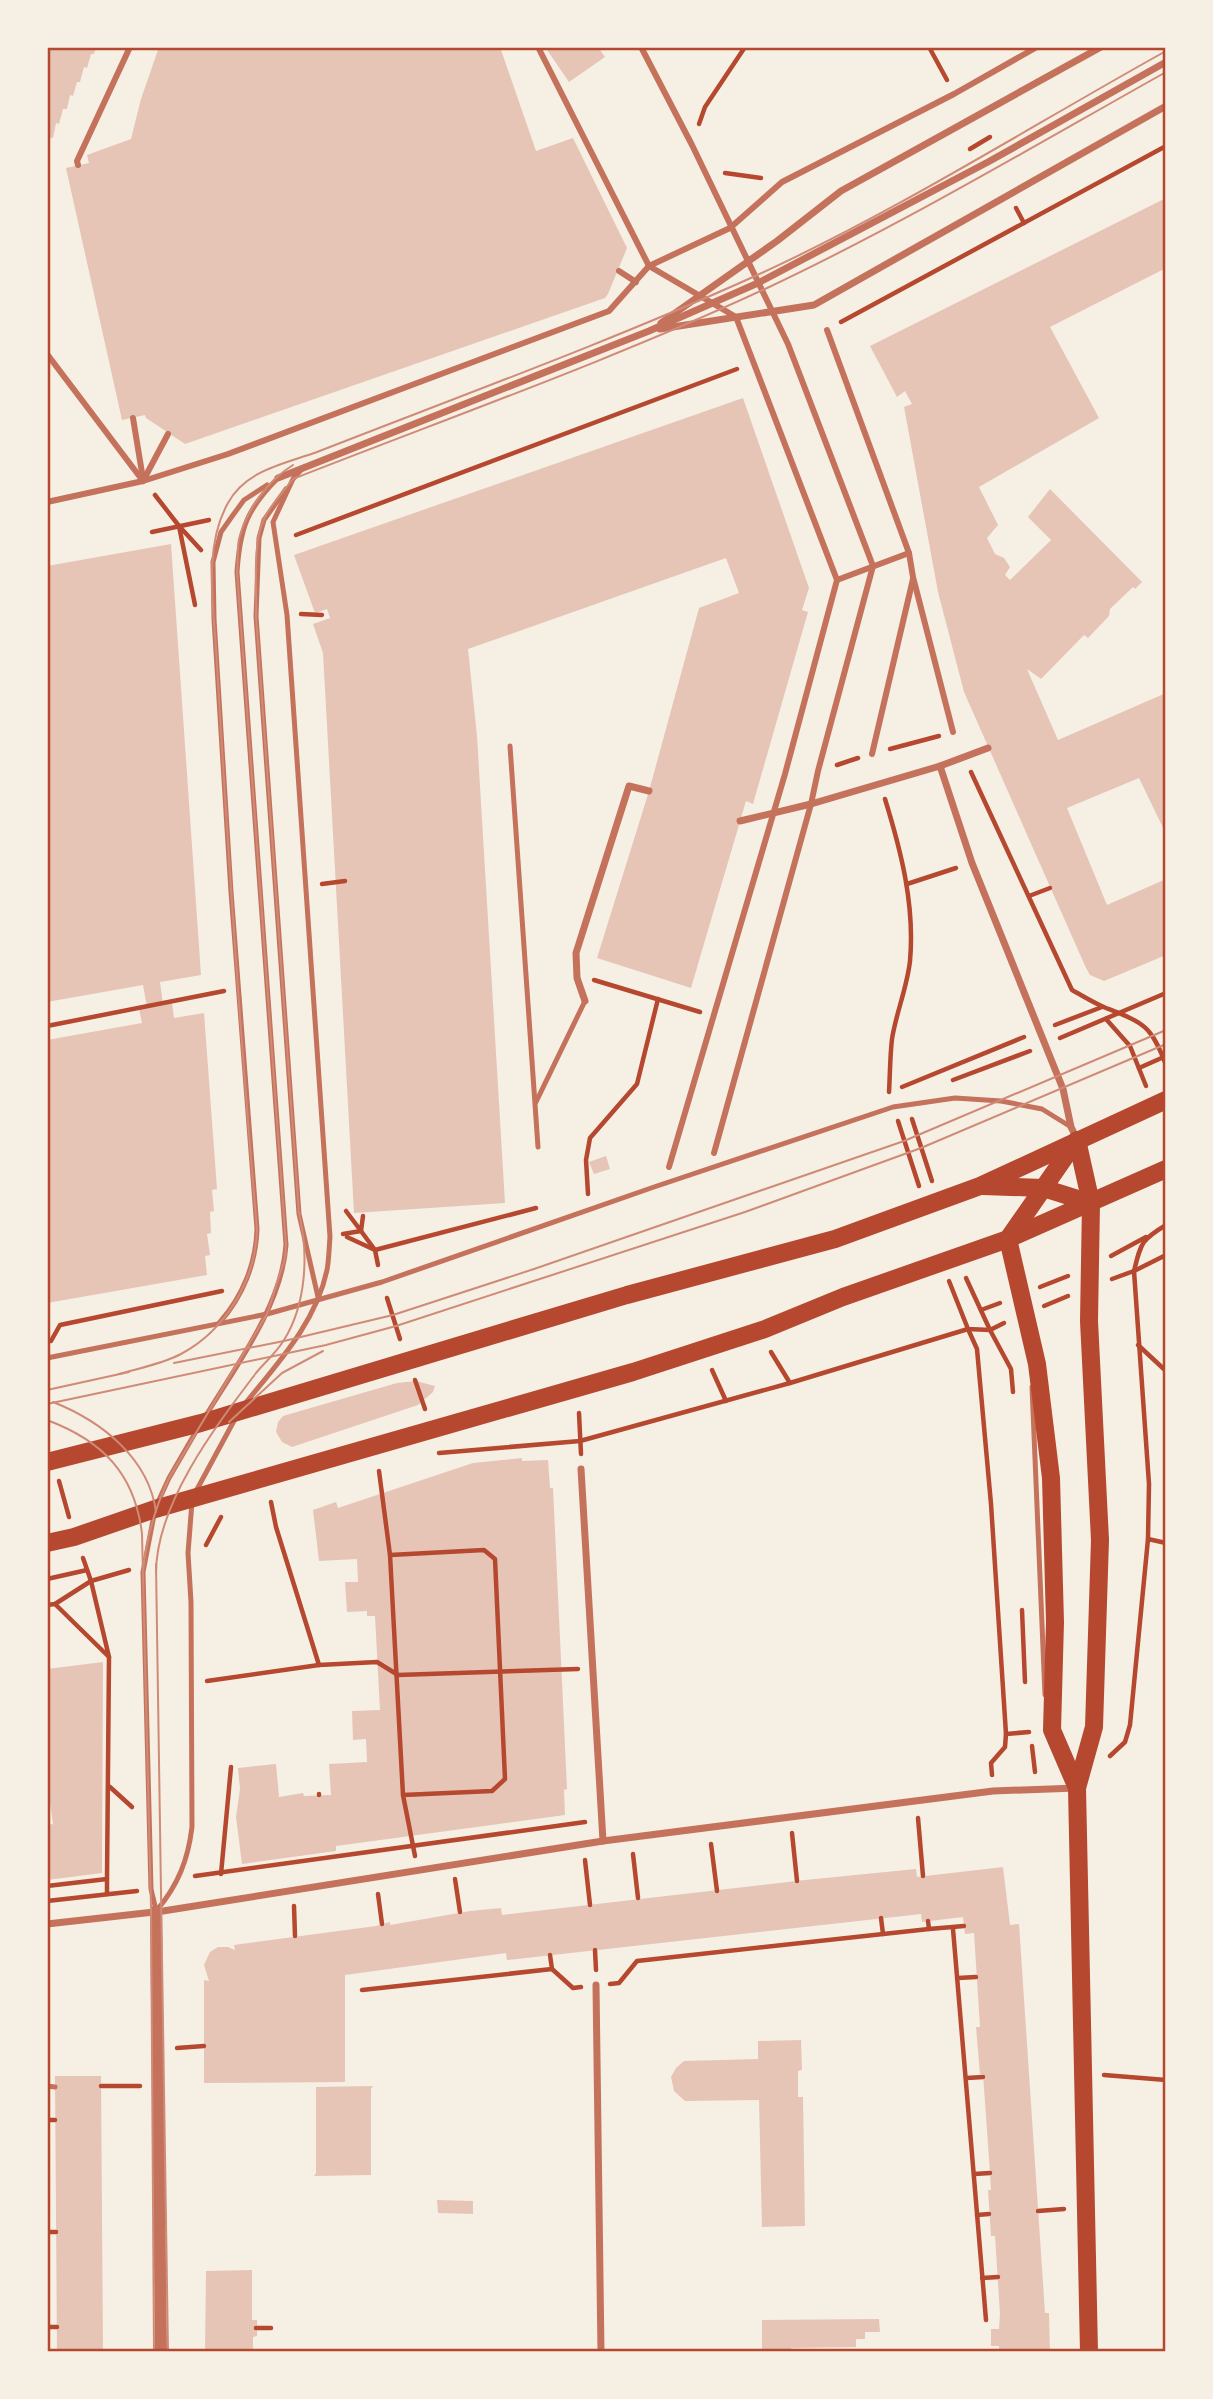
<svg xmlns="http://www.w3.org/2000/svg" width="1213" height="2399" font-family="Quicksand,sans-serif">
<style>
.building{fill:#e6c5b7}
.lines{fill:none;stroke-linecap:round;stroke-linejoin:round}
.path{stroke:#b5482f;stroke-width:4.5}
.service{stroke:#c5725c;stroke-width:5}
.pedestrian{stroke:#c5725c;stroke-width:6}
.minor{stroke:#c5725c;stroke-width:7}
.tertiary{stroke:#c5725c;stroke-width:12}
.primary{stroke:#b5482f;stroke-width:18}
.tram{stroke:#cf8b77;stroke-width:2}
.neatline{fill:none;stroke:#b5482f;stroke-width:2.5}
</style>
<rect width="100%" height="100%" fill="#f6efe4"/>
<g class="building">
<path d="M47,47h49l-2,7h-3l-4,14 -3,-1 -4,15h-3l-4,14 -3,-1 -3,14h-4l-4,15 -3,-1 -3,15 -6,-1z"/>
<path d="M159,47h341l36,104 37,-13 54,110 -19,46 -3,4 -420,146 -39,-26 -1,-3 -23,5 -56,-252 23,-5 -2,-8 44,-16 10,-40z"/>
<path d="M545,47h53l7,10 -36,25z"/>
<path d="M1166,198v70l-116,59 49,91 -120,69 19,38 -11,13 8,16 9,4 6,9 -5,8 5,5 41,-40 -23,-23 22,-28 92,93 -7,7 -2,-2 -23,22 -1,7 -21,22 -4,-3 -43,44 -14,-10 31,71 108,-47v141l-27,-56 -72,30 40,97 59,-26v76l-62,26 -14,-6 -4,-7 -122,-276 -26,-100 -34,-185 8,-3 -7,-13 -8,6 -27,-51z"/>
<path d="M743,398l66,190 -7,22 6,2 -55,192 -7,-3 -55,187 -94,-30 52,-167 50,-183 40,-15 -13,-35 -258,91 9,87 28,467 -151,10 -31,-560 -10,-29 17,-6 -3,-9 -12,4 -21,-58z"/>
<path d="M171,544l30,431 -41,7 3,23 9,-2 2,15 30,-5 13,176 -5,1 2,21 -4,1 1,21 -4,1 3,21 -5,1 2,19 -160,28v-263l95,-17 -3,-14 8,-2 -4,-22 -96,17v-436z"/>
<path d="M606,1156l4,13 -16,5 -5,-12z"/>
<path d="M416,1381l19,5 -2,6 -15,13 -126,42 -10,-5 -6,-10 2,-10 5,-6 114,-33z"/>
<path d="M522,1458v3l26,-1 2,28h3l14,301 -3,1 1,25 -229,31v5l-94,13 -6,-47 4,-28 -2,-21 38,-4 3,33 24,-4 1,3 27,-1 -2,-31 38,-2 -1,-23 -13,1 -1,-29 28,-1 -5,-94h-8v-5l-20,1 -2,-30h13l-1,-23 -38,2 -6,-51 23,-8 2,6 135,-45z"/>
<path d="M103,1662l-1,211 -55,7v-55l6,-1 -6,-42v-113z"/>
<path d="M1003,1867l7,58 9,-1 26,389h4l1,39h-51v-6h-8v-17h8l1,-15 -5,-78h-4l-3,-46h3l-1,-17 -7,-99h-3l-4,-47h4l-6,-94 -9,1 -2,-17 -41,5 -1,-8 -414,46 -1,-7 -161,22v107l-141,1v-103l5,1 -5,-16 6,-13 8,-5h10l7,3 -1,-5 142,-19 14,-4v3l80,-14 31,-3 1,7 303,-35 111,-11 1,8z"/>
<path d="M801,2040l1,30 -4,1v26h5l2,129 -43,1 -3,-127 -74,1 -11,-10 -3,-14 5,-9 8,-7 74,-2v-18z"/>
<path d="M55,2076h46l2,276h-46z"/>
<path d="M373,2086l-2,3v86l-57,1 2,-3v-86z"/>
<path d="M437,2200l36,1v13l-35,-1z"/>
<path d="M252,2270v50h5v16l-4,1v15h-48l1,-81z"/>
<path d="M879,2319l1,13h-15v7h-9v8l-65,1v4h-29v-32z"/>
</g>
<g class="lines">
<g class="path">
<path d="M929,47l18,33"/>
<path d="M699,124l6,-17 40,-60"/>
<path d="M970,149l20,-12"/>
<path d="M725,173l36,5"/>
<path d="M1016,208l8,15"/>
<path d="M841,322l325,-176"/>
<path d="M155,495l24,31 22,24"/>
<path d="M179,526l16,79"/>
<path d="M152,532l57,-12"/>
<path d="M296,535l441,-166"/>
<path d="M301,614l21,1"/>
<path d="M890,749l49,-13"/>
<path d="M837,765l21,-7"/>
<path d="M971,772l101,218c11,6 22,13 34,18 38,15 45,17 60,57"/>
<path d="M885,799c16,52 30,106 25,162 -3,27 -14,52 -18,78 -2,17 -2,36 -3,53"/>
<path d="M322,884l23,-3"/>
<path d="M907,884l49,-16"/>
<path d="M1029,896l21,-8"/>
<path d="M594,980l106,32"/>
<path d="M1106,1019l24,27 16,40"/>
<path d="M1055,1025l47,-18"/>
<path d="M47,1026l177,-35"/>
<path d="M1060,1038l106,-45"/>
<path d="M1139,1068l27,-12"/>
<path d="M953,1080l77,-29"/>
<path d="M902,1087l122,-50"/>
<path d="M912,1119l20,62"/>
<path d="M898,1121l21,65"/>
<path d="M588,1194l-2,-34 4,-22 47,-54 21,-85"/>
<path d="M346,1211l15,20 2,-15"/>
<path d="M343,1234l18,-3 14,19 3,15"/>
<path d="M347,1237l28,13 161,-42"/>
<path d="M1111,1256l35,-19"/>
<path d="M966,1278l24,52 21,39 2,23"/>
<path d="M1112,1279l22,-8 32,-16"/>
<path d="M949,1281l19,48 22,1 14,-7"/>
<path d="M1040,1287l28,-11"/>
<path d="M387,1298l13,41"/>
<path d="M1044,1306l24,-10"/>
<path d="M981,1310l19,-7"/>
<path d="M51,1341l9,-16 162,-34"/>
<path d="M1138,1345l28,26"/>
<path d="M771,1352l19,31"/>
<path d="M712,1370l14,31"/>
<path d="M415,1380l10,29"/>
<path d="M579,1413l2,41"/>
<path d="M439,1453l141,-12 210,-58 178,-54 9,20 14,155 15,230 -1,13 -14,16 1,12"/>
<path d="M379,1471l11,84 13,240 12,61"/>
<path d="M59,1481l10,36"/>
<path d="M271,1502l5,25 43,138"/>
<path d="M1148,1539l18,4"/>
<path d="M206,1545l15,-28"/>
<path d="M390,1555l94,-5 11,9 10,220 -13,12 -89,4"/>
<path d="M47,1579l40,-9"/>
<path d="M55,1604l54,53 -18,-76 -8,-23"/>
<path d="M47,1605l8,-1 36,-23 38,-11"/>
<path d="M1022,1610l3,72"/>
<path d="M207,1681l112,-16 58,-3 21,13 180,-6"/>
<path d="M1006,1734l23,-2"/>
<path d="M1032,1746l3,26"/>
<path d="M1110,1756l15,-14 5,-17 18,-186 1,-55 -15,-213c7,-28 7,-31 32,-46"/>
<path d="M110,1787l22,20"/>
<path d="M319,1794v1"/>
<path d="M918,1818l5,58"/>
<path d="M792,1833l5,48"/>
<path d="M711,1844l6,47"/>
<path d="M633,1854l5,44"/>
<path d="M585,1860l5,45"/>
<path d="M221,1874l10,-107"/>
<path d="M195,1876l390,-54"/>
<path d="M455,1879l5,33"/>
<path d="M47,1886l60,-7 2,-222"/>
<path d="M107,1894v-15"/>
<path d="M378,1894l4,30"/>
<path d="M47,1901l90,-10"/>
<path d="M294,1906l1,30"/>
<path d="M881,1918l2,16"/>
<path d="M928,1921l1,8 35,-3"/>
<path d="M953,1929l33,391"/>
<path d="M595,1950l1,20"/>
<path d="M550,1955l2,14"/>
<path d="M958,1978l18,-1"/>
<path d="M610,1984l9,-1 18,-22 292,-32"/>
<path d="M362,1990l190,-21 21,19 8,-1"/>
<path d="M177,2048l27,-2"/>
<path d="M1104,2075l62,5"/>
<path d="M967,2078l16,-1"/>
<path d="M101,2086h39"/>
<path d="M47,2120h8"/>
<path d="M974,2174l16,-1"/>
<path d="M1038,2211l26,-2"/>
<path d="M977,2215l12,-1"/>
<path d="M47,2232h9"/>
<path d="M982,2278l16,-1"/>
<path d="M47,2327h10"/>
<path d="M256,2328h15"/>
</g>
<g class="service">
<path d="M286,489l-22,31 -5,18 -3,78 43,598 19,83"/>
<path d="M510,746l28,401"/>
<path d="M536,1102l49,-101"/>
<path d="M220,1322c23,-26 36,-59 37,-93l-26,-337 -17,-273 -1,-57 8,-30 12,-17 11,-15 23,-15"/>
<path d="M47,1358l220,-44 115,-32 272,-95 239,-80 62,-9 46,3 41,8 29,18"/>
<path d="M1032,1387l13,308"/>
<path d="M244,1405c33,-41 72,-82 83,-135 2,-10 2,-22 3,-33l-43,-622 -14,-93 20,-43 8,-9"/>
<path d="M205,1417c31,-51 77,-112 81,-172l-49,-673c3,-44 10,-63 41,-94"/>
<path d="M195,1493l40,-74"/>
<path d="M158,1502l11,-24 29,-50"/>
<path d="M154,1515l-11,57 8,317 5,21"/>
<path d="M157,1910c21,-25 31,-50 35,-83l-1,-225 -3,-49 4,-51"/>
<path d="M47,2086l8,1"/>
</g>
<g class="pedestrian">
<path d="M538,47l111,219 87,51 101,263 -52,194 -116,393"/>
<path d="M641,47l51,98 96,199 85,222 -55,205 -7,33 -97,349"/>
<path d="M78,165l-1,-4 53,-114"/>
<path d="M619,271l17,11"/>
<path d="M827,330l82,223 4,24 40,155"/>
<path d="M47,354l96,127"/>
<path d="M133,418l10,61"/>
<path d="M143,481l25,-47"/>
<path d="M47,502l96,-21 85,-27 381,-143 40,-45 81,-38 52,-46 172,-88 83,-47"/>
<path d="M837,580l72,-27"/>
<path d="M872,754l41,-175"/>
</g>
<g class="minor">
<path d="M661,323l116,-82 64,-50 260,-144"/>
<path d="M660,329l154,-24 352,-199"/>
<path d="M278,478l371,-147 109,-48 230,-121 178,-100"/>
<path d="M940,766l32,97 91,226 8,38 6,12"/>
<path d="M740,821l71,-17 129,-38 48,-18"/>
<path d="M585,1001l-8,-23 -1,-25 53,-167 20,5"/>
<path d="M581,1469l22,372"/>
<path d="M47,1924l116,-13 440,-70 390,-50 84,-3"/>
<path d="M596,1985l5,367"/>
</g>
<path class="tertiary" d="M156,1911l5,441"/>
<g class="primary">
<path d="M1077,1140l14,63 -2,118 11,219 -6,187 -17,61 12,564"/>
<path d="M983,1186l60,2 48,15"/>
<path d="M1008,1239l29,125 14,114 4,144 -3,108 25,58"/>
<path d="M1008,1239l68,-98"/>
<path d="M47,1462l154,-39 426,-128 208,-56 145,-53 186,-86"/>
<path d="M47,1543l27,-6 81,-28 478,-137 132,-43 78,-32 165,-58 158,-70"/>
</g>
<g class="tram">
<path d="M174,1363l110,-22 109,-26 141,-46 370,-128 262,-111"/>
<path d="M119,1374c21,-6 43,-10 62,-20 45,-24 75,-75 76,-125 -14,-160 -25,-320 -35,-480 -2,-33 -4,-67 -6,-100 -3,-47 -12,-104 12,-146 18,-33 56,-39 89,-51 146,-57 294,-111 436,-175 143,-65 276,-150 413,-226"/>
<path d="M47,1390l82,-18"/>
<path d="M53,1402c48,19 96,56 103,110"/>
<path d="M47,1404l279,-59 70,-19 349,-114 176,-64 245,-104"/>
<path d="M47,1420c56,21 88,54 95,114l9,373 3,445"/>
<path d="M229,1422l53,-49 41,-22"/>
<path d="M156,1564l12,788"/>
<path d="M143,1572c3,-33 12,-64 26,-94l98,-164 18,-56 1,-13 -49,-673c1,-11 0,-23 2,-33 7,-28 29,-59 54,-74"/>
<path d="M156,1572c1,-70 60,-146 100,-199 9,-11 21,-21 28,-33 22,-35 25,-86 15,-126l-43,-598c1,-27 -4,-73 8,-97 7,-15 19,-27 29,-40 158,-62 319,-119 472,-190 138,-65 269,-143 401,-217"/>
</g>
</g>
<rect width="1213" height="2399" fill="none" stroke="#f6efe4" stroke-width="98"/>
<rect x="49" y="49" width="1115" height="2301" class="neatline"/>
</svg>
